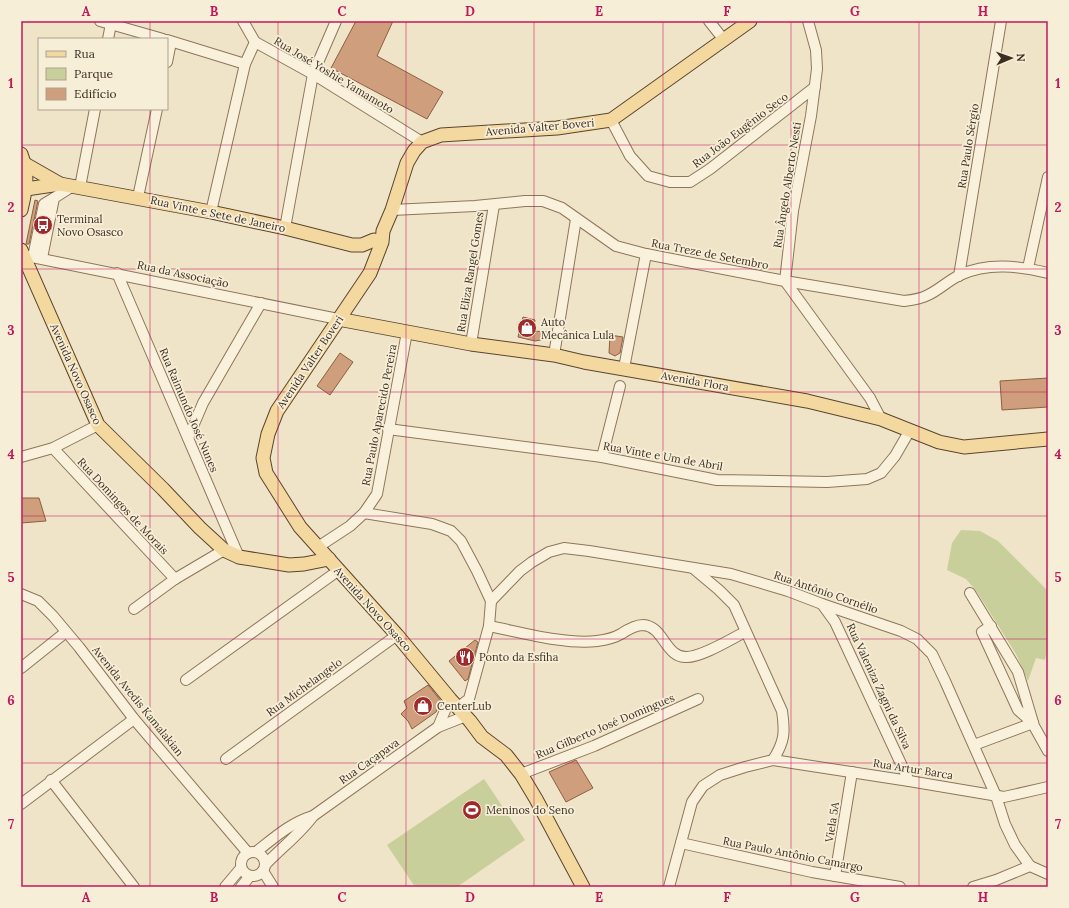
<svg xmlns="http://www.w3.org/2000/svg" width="1069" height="908" font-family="Lora,serif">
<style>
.green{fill:#c9cf9b}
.building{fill:#cf9f7d;stroke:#8d5f41}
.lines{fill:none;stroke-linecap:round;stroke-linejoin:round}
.minor-casing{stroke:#8d765c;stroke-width:12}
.major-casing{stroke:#5b4430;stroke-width:15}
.minor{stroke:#faf1dc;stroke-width:10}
.major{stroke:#f3d9a0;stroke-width:13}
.grid{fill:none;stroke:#c2185b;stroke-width:1;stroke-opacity:0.55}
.labels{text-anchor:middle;stroke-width:3.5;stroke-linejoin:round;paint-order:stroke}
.street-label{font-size:11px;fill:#3d2e20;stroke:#f7eed8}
.poi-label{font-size:11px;fill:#3d2e20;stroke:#f7eed8;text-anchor:start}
.neatline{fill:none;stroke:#c2185b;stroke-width:1.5}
.grid-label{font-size:13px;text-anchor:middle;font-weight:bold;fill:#c2185b}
</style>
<rect width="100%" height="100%" fill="#f0e4c8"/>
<g class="green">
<path d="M961,530l19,1 18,10 50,50v57l-3,12 -9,-2 -8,23 -12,-27 -39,-62 -11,-13 -19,-9 5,-27z"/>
<path d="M484,779l41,61 -68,47h-42l-28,-42z"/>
</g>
<g class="building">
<path d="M356,21h37l-16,35 66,36 -16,27 -96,-51z"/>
<path d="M35,200l3,1 -9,43h-3z"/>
<path d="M523,317l12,3 -2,11 16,1 -2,7 -12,2 -17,-4z"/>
<path d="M610,335l13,2 -3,16 -5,3 -6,-3z"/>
<path d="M340,353l13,9 -23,33 -13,-9z"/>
<path d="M1048,378v29l-46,3 -2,-29z"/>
<path d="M21,498h18l7,23 -25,2z"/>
<path d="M475,640l3,2 -10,37 -3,2 -16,-20z"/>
<path d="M428,685l13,16 -5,11 -24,17 -4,-8 -7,-7 6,-6 -3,-7z"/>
<path d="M576,760l17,28 -27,14 -17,-30z"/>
</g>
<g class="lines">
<defs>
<g id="minor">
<path d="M100,21l63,18"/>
<path d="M243,21l12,21 58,32 109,68"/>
<path d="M709,21l15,19"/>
<path d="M808,21l8,29 1,19 -6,47 -18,95 -8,70 85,117 11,21"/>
<path d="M108,39l3,-15"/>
<path d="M167,40l78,24"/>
<path d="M167,62l4,-20"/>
<path d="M611,120l19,36 18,20 22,6h20l20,-13 105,-82"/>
<path d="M80,187l15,-78"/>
<path d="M138,197l19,-88"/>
<path d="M392,210l83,-4 50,-5h18l19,7 54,38 30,8 139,27 119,20c9,-1 17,-2 24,-6 11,-5 21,-15 32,-20 28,-13 59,-9 88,-2"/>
<path d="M211,212l34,-148 10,-22"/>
<path d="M285,228l28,-154 23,-53"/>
<path d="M22,255l316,64"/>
<path d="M33,257l11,-53 10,-6"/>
<path d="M42,258l12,-60 19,-12"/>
<path d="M1028,268l20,-91"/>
<path d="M117,273l122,284"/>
<path d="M959,276l42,-255"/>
<path d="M471,344l23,-139"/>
<path d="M554,355l22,-136"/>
<path d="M624,368l22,-114"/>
<path d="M388,429l214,28 115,23 110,2 40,-3 14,-6 14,-17 15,-26"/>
<path d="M188,438l15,-35 58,-100"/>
<path d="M53,448l122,131"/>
<path d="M21,457l32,-9 45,-23"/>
<path d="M602,457l18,-71"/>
<path d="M364,513l68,11 19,7 10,10 16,30 14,30 -2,25 -20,73 -12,9"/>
<path d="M318,547l32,-21 14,-13 13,-19 30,-162"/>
<path d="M694,569l25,21 15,15 48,106c3,21 3,30 -9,49"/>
<path d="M970,593l48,79 16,54 14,25"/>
<path d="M21,594l17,7 15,15 26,31 55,72 114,134"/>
<path d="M491,601l29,-30 12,-9 17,-10 15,-4 25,3 142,23 57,17 34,13 79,27 16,8 15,15 13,27 51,115 9,28 10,21 15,21"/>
<path d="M822,604l13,18 74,159"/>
<path d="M134,609l41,-30 49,-29"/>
<path d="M489,626c31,6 77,19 108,15 8,-1 17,-3 24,-7 6,-4 14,-9 22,-9 21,1 22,33 44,32 15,0 44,-18 58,-25"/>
<path d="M991,626l-9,6 36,78 15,13"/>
<path d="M21,668l45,-36"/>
<path d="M186,680l153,-110"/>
<path d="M438,727l12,-28"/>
<path d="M974,745l59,-22"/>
<path d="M226,759l171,-124"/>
<path d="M521,774l73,-28 104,-47"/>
<path d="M51,780l83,107"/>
<path d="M21,804l113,-85"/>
<path d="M681,843l131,29 88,15"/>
<circle cx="253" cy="864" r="12"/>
<path d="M256,852c18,-14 34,-29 57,-36l125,-89 28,-11"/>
<path d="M265,865c16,-17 35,-31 48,-49"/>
<path d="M1030,866l18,8"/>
<path d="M263,871l10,16"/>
<path d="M835,876l17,-104"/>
<path d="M225,887l16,-19"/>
<path d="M241,887l9,-11"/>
<path d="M669,887l23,-85 11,-16 17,-11 25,-8 28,-7 136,21 95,16 44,-10"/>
<path d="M973,887l23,-7 34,-14"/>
</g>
<g id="major">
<path d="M21,154c8,21 5,35 0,56"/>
<path d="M25,164l35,20 151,28 74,16 67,17h10l12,-5"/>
<path d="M26,189l34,-5"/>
<path d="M21,250l77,175 65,64 37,39 24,22 15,7 50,8 15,-1 25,-5"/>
<path d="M338,319l133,25 83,11 30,7 223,39 74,18 58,23 25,5 84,-8"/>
<path d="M583,887l-47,-88 -15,-25 -15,-19 -24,-18 -12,-16 -20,-22 -53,-64 -97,-108 -34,-54 -3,-15 5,-24 9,-23 93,-138 12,-31 1,-11 9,-21 15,-47 7,-12 8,-9 19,-7 116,-7 54,-8 139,-99"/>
</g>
</defs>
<use href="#minor" class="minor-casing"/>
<use href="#major" class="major-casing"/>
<use href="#minor" class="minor"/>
<use href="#major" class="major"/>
</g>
<path class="grid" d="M150,21v18M278,21v866M406,21v866M534,21v866M663,21v866M791,21v866M919,21v866M150,109v778M21,145h1027M21,269h1027M21,392h1027M21,516h1027M21,639h1027M21,763h1027"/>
<defs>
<symbol id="bus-disc" viewBox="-11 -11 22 22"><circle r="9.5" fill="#9e2a2b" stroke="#f7eed8"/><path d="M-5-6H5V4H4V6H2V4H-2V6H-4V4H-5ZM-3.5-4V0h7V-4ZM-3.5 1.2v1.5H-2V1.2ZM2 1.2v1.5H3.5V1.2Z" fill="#fff"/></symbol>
<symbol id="shop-disc" viewBox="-11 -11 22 22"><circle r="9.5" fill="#9e2a2b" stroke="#f7eed8"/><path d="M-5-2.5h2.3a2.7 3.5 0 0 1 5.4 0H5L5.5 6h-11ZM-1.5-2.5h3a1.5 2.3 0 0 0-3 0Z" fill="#fff"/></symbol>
<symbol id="restaurant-disc" viewBox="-11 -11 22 22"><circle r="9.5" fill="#9e2a2b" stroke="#f7eed8"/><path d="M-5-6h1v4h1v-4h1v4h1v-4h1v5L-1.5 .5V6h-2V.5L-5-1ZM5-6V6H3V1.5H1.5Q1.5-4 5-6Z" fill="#fff"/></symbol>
<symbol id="stadium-disc" viewBox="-11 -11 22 22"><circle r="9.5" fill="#9e2a2b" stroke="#f7eed8"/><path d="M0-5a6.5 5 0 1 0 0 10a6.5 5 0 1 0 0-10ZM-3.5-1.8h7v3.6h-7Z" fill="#fff"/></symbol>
</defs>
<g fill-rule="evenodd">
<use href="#bus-disc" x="32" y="214" width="22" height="22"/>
<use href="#shop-disc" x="516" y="317" width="22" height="22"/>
<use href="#restaurant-disc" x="454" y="646" width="22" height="22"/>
<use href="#shop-disc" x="412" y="695" width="22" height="22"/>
<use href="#stadium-disc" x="461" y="799" width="22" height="22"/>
</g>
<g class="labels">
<g class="street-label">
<text transform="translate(334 75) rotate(31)" y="4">Rua José Yoshie Yamamoto</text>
<text transform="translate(540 127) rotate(-5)" y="4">Avenida Valter Boveri</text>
<text transform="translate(740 130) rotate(-37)" y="4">Rua João Eugênio Seco</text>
<text transform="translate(968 146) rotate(-81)" y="4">Rua Paulo Sérgio</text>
<text transform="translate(787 185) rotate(-81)" y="4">Rua Ângelo Alberto Nesti</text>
<text transform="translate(218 214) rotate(12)" y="4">Rua Vinte e Sete de Janeiro</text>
<text transform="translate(710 254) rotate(11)" y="4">Rua Treze de Setembro</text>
<text transform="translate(470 272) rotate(-81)" y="4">Rua Eliza Rangel Gomes</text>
<text transform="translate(183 274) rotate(12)" y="4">Rua da Associação</text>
<text transform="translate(310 362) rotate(-56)" y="4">Avenida Valter Boveri</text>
<text transform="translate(76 374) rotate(66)" y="4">Avenida Novo Osasco</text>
<text transform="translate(695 381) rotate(10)" y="4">Avenida Flora</text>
<text transform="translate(189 410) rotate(67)" y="4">Rua Raimundo José Nunes</text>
<text transform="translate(379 415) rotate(-79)" y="4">Rua Paulo Aparecido Pereira</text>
<text transform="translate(663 456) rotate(10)" y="4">Rua Vinte e Um de Abril</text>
<text transform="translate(123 506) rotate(47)" y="4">Rua Domingos de Morais</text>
<text transform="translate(826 592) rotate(19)" y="4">Rua Antônio Cornélio</text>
<text transform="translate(373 609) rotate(48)" y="4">Avenida Novo Osasco</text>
<text transform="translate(879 686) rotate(65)" y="4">Rua Valeniza Zagni da Silva</text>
<text transform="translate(304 687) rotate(-36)" y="4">Rua Michelangelo</text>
<text transform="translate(138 701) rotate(51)" y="4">Avenida Avedis Kamalakian</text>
<text transform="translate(605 726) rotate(-23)" y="4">Rua Gilberto José Domingues</text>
<text transform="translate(369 761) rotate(-35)" y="4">Rua Caçapava</text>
<text transform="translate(913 769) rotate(9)" y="4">Rua Artur Barca</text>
<text transform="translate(832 822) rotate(-81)" y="4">Viela 5A</text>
<text transform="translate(793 854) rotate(11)" y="4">Rua Paulo Antônio Camargo</text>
</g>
<g class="poi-label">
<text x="57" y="223">Terminal<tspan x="57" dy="13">Novo Osasco</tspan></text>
<text x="541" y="326">Auto<tspan x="541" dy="13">Mecânica Lula</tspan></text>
<text x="479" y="661">Ponto da Esfiha</text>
<text x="437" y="710">CenterLub</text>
<text x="486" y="814">Meninos do Seno</text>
</g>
</g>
<rect width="1069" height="908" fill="none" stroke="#f7eed8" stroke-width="44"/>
<rect x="38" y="38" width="130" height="72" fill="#f7eed8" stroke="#ada18e"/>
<rect x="46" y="51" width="20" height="6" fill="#f3d9a0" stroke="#ada18e"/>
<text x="74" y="58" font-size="12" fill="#3d2e20">Rua</text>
<rect x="46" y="68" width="20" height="12" fill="#c9cf9b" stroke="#ada18e"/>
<text x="74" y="78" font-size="12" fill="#3d2e20">Parque</text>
<rect x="46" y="88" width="20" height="12" fill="#cf9f7d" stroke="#ada18e"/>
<text x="74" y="98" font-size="12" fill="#3d2e20">Edifício</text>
<g transform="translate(1011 58) rotate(88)" stroke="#f7eed8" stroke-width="3" paint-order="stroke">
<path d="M0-3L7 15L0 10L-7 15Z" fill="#3d2e20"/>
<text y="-6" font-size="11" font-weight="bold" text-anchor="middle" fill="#3d2e20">N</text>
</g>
<rect x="22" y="22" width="1025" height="864" class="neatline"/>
<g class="grid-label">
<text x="86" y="16">A</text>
<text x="214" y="16">B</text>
<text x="342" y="16">C</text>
<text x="470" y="16">D</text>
<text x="599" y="16">E</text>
<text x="727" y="16">F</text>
<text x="855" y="16">G</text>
<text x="983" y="16">H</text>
<text x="11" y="88">1</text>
<text x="1058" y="88">1</text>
<text x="11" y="212">2</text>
<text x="1058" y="212">2</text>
<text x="11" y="335">3</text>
<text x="1058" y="335">3</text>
<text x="11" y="459">4</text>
<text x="1058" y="459">4</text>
<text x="11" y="582">5</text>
<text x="1058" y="582">5</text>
<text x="11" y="705">6</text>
<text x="1058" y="705">6</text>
<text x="11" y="829">7</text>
<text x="1058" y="829">7</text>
<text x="86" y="902">A</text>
<text x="214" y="902">B</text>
<text x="342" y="902">C</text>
<text x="470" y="902">D</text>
<text x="599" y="902">E</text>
<text x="727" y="902">F</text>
<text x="855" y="902">G</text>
<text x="983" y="902">H</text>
</g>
</svg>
